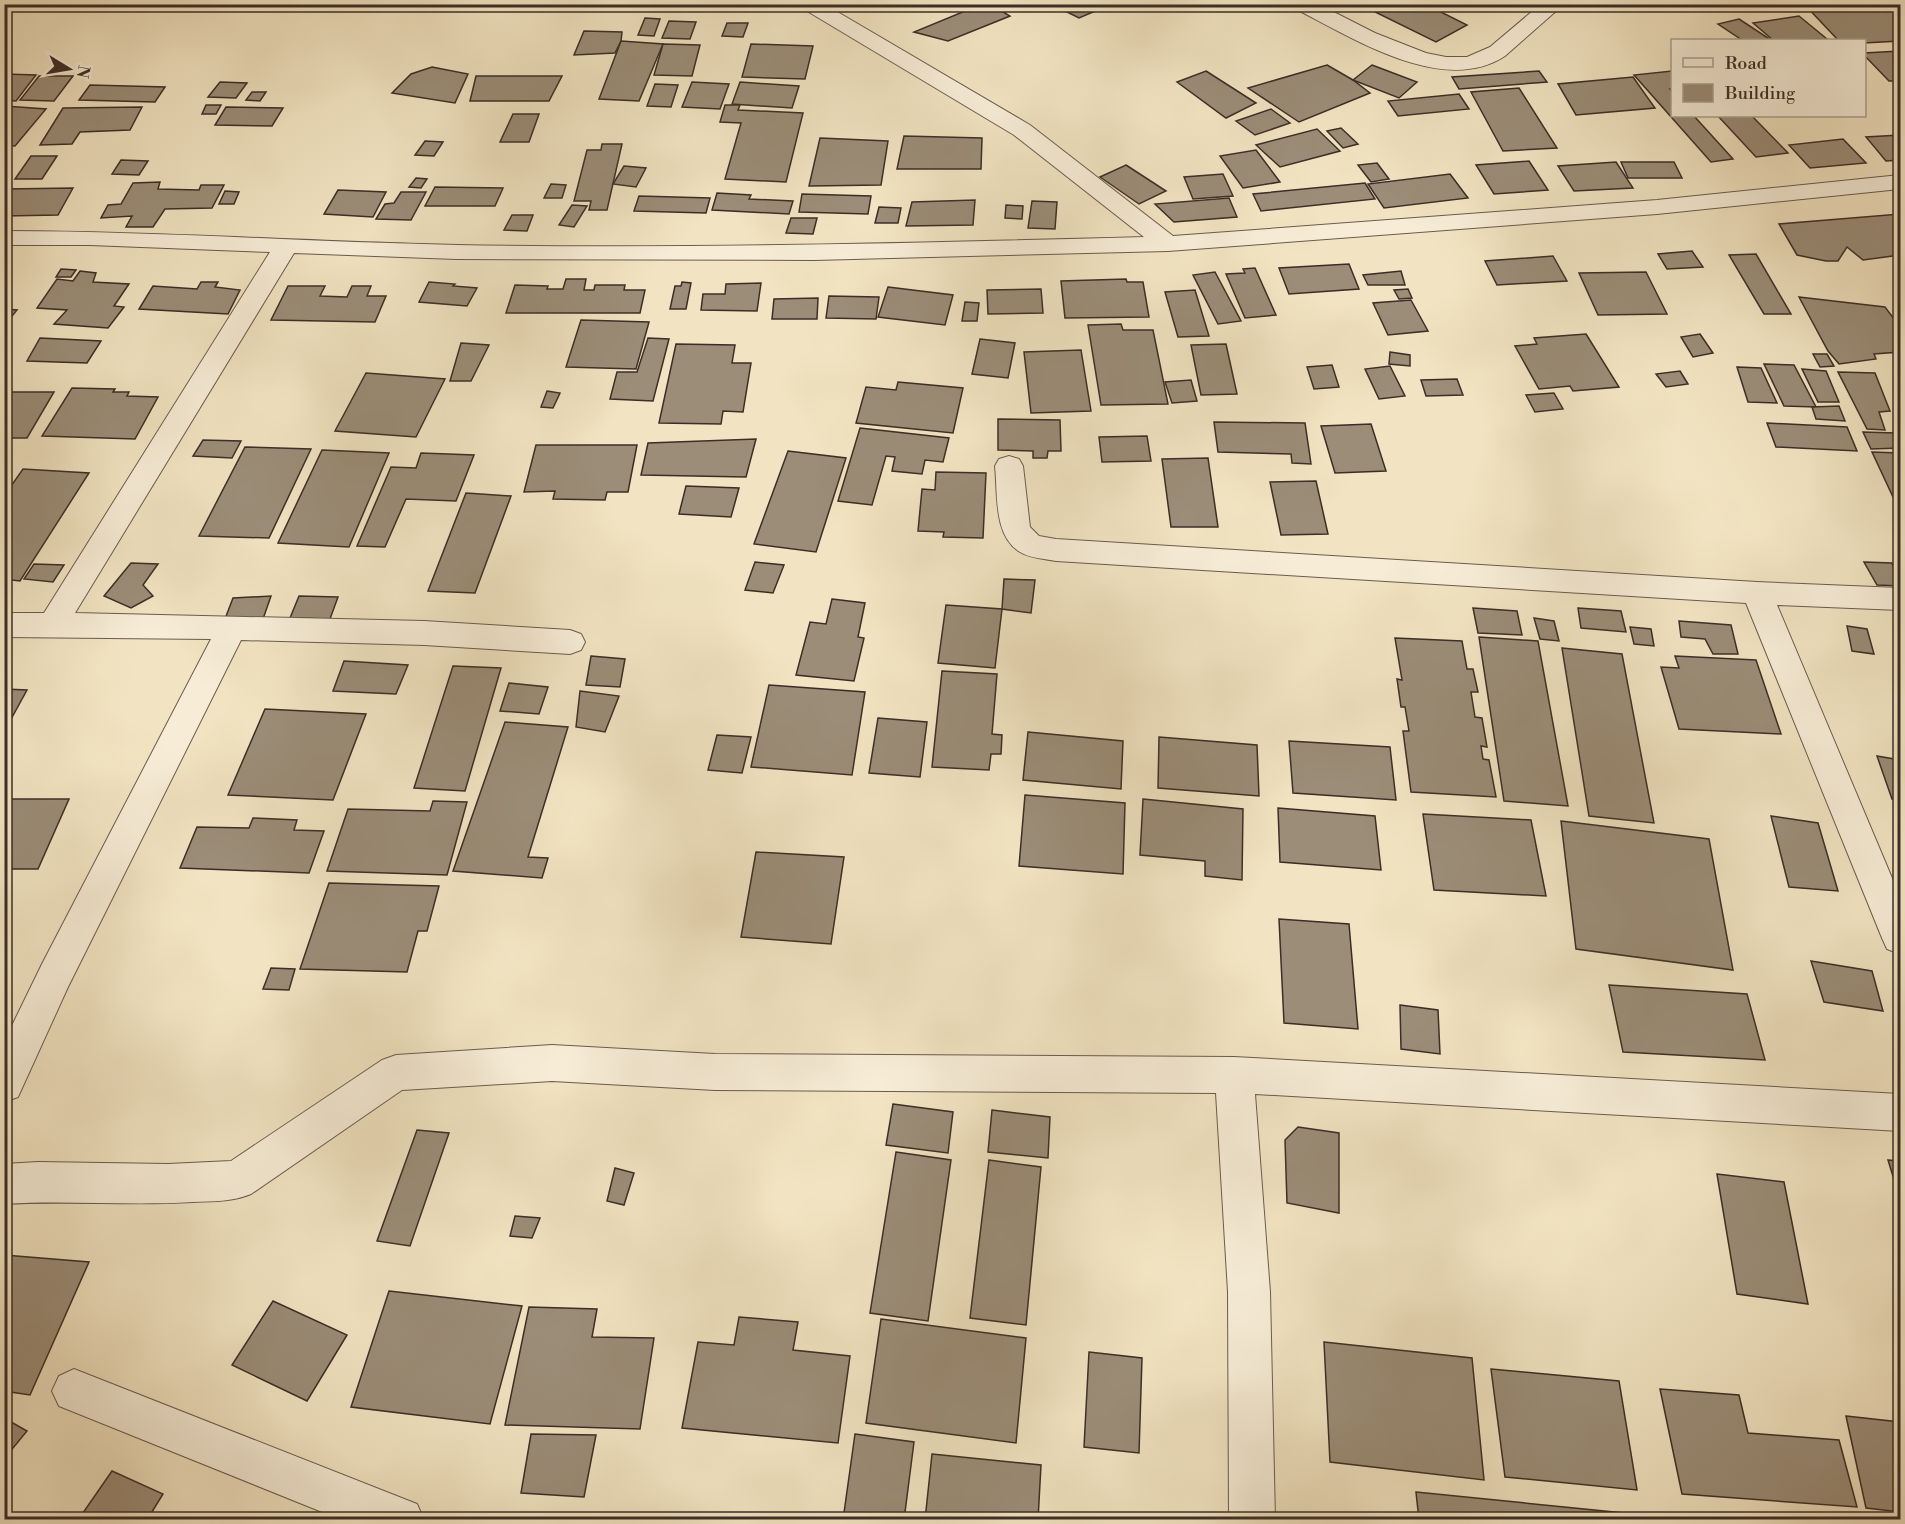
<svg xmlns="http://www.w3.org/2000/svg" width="1905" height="1524" font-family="'Libre Bodoni',serif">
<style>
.building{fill:#9b8d78;stroke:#3c2e27;stroke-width:1.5}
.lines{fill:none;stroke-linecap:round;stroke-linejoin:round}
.minor-casing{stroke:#6a5c4e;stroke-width:2}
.minor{fill:#f7edd7;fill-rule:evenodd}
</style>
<rect width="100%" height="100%" fill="#f2e4c2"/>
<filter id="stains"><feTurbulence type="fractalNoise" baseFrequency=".00333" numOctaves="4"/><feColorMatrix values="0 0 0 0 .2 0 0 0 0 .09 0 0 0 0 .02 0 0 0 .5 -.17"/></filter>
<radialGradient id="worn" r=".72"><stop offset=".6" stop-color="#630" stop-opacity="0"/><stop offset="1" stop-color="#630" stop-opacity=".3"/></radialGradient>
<g class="building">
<path d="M982,4h8l20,12 -62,25 -34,-9z"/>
<path d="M1051,4h61l-33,14z"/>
<path d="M1359,4h66l42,21 -31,17z"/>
<path d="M1804,4h90l6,7v30l-36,2v-3h-26z"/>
<path d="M1799,16l28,23 -54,1 -20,-17z"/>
<path d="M645,18l15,1 -6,17 -16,-1z"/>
<path d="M1739,19l32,21h-29l-24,-16z"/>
<path d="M669,21l27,1 -6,17 -28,-1z"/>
<path d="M727,23h21l-5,14 -21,-1z"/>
<path d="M584,31l38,1 -1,9 -6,12 -41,2z"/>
<path d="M621,41l42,3 -24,57 -40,-2z"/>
<path d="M663,44l37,1 -8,31 -38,-1z"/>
<path d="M751,44l62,2 -8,33 -63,-2z"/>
<path d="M1900,51v30h-11l-25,-26v-2z"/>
<path d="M1327,65l26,15 17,13 -71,29 -51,-34z"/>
<path d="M1372,65l45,17 -18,16 -46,-18z"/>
<path d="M432,67l36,7 -13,29 -63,-10 19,-19z"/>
<path d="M1206,71l50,32 -30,15 -49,-36z"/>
<path d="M1539,71l8,11 -88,7 -7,-12z"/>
<path d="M1672,71v18h-2l2,3v24h22l39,43 -22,3 -77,-87z"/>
<path d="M4,74l32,1 -20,26 -12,-1z"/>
<path d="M39,76h34l-19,25 -34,-1z"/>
<path d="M476,76h86l-13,25h-79z"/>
<path d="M1633,77l22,31 -79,7 -18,-31z"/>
<path d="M220,82l27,1 -11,15 -28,-1z"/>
<path d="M692,82l37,2 -9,25 -38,-2z"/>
<path d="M740,82l59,4 -7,22 -60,-4z"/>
<path d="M655,84l23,1 -7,22 -24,-1z"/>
<path d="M90,85l75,2 -10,15 -76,-2z"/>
<path d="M1519,88l38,60 -54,3 -32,-59z"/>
<path d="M252,92h14l-6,9 -14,-1z"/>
<path d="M1459,94l10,15 -71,7 -10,-15z"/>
<path d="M206,105h15l-5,9h-14z"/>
<path d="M725,105h15l-2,5 65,3 -17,69 -61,-3 16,-56 -21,-1z"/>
<path d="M4,106l42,3 -31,37 -11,-1z"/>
<path d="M142,107l-12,23 -50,2 -8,12 -32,1 23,-37z"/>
<path d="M226,107l57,1 -11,18 -57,-1z"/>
<path d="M1271,109l19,14 -35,12 -19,-14z"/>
<path d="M513,114h26l-10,28h-29z"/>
<path d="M1718,116h34l36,37 -32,4z"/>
<path d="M1341,128l17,16 -15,4 -16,-17z"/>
<path d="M1317,129l23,22 -60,16 -24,-22z"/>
<path d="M1900,135v25l-14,1 -20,-24z"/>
<path d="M904,136l78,2 -1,31h-84z"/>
<path d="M820,138l68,3 -7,44 -72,1z"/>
<path d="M1843,139l23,24 -56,5 -21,-23z"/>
<path d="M425,141l18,1 -9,14 -19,-1z"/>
<path d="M602,144h20l-15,66h-18l2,-9h-17l13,-51h14z"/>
<path d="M1256,150l24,32 -37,6 -23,-32z"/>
<path d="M31,156h26l-15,23h-27z"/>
<path d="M121,160l27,1 -9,14 -27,-1z"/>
<path d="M1529,161l19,29 -54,4 -18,-29z"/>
<path d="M1616,162l17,26 -59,3 -16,-25z"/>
<path d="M1621,162h53l8,16h-54z"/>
<path d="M1377,163l12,16 -18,3 -13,-17z"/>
<path d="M1126,165l40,26 -27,13 -39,-27z"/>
<path d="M624,166l22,2 -10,19 -23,-3z"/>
<path d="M1223,174l10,22 -40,3 -9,-22z"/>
<path d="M1450,174l18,24 -84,10 -16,-24z"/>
<path d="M416,178l11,1 -6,9 -12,-1z"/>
<path d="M160,182l-2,7 41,1 2,-5h23l-12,23 -47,1 -12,18h-27l6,-11 -31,2 7,-13 13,-1 12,-21z"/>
<path d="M1365,183l10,16 -114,12 -8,-17z"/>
<path d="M551,184l15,1 -4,13h-18z"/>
<path d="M435,187l68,1 -8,18h-70z"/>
<path d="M73,188l-15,27 -54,1 2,-27z"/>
<path d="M338,190l48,2 -13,25 -49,-3z"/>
<path d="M225,191l14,1 -5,12h-15z"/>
<path d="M401,192h25l-15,28 -35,-1 9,-15 9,-1z"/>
<path d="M717,193l34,2 -2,4 44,2 -4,13 -77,-4z"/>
<path d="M802,194l69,2 -3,18 -69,-2z"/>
<path d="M639,196l71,2 -4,15 -72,-2z"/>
<path d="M1229,198l8,19 -63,5 -19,-18z"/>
<path d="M975,200l-2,25 -67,1 6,-24z"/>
<path d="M1032,201l25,1 -2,27 -27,-1z"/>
<path d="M572,205l15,1 -13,21 -15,-2z"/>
<path d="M1006,205l17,1 -1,13 -17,-1z"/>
<path d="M879,207l22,1 -3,15h-23z"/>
<path d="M1900,214v41l-37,5 -16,-13 -9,14h-12l-29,-6 -18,-31z"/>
<path d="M512,215h21l-6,16 -23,-1z"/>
<path d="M791,218h26l-4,16 -27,-1z"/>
<path d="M1692,251l11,16 -36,2 -9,-15z"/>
<path d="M1756,254l35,60h-27l-35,-59z"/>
<path d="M1553,256l14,25 -70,4 -12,-24z"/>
<path d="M1349,264l10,25 -70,5 -10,-26z"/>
<path d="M1255,268l21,47 -31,3 -19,-44 19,-1 -2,-4z"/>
<path d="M61,269l15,1 -5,7h-15z"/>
<path d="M80,271l16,2 -3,9 36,2 -15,22 10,1 -16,21 -54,-4 13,-14 -30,-2 20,-29 16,2z"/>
<path d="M1401,271l4,14h-37l-5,-10z"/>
<path d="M1215,272l26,49 -23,3 -25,-49z"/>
<path d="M1646,272l21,42 -69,1 -19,-42z"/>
<path d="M566,279h20l-2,11h10l1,-5h30l-1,5h21l-5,23h-134l9,-28 33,1 -1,3h16z"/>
<path d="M1126,279l1,3h16l6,35 -84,1 -4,-37z"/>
<path d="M201,282h17l-3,5 25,3 -12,24 -89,-5 14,-23 44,3z"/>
<path d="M429,282l26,2 -2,2 24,2 -10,18 -48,-4z"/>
<path d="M682,282l9,1 -5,26h-16l5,-23h6z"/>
<path d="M761,283l-4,28 -56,-1 2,-16h22l1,-10z"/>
<path d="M288,286h37l-5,10 27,1 5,-11h19l-4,10h19l-11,26 -104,-2z"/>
<path d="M888,287l65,8 -8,30 -67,-8z"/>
<path d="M1041,289l2,24 -55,1 -1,-24z"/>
<path d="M1408,289l4,9 -13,1 -5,-9z"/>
<path d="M1195,290l14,46 -31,1 -13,-45z"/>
<path d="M829,296l50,1 -3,22 -50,-1z"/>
<path d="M1799,297l86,10 15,20v25l-26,2 2,5 -37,5 -11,-13z"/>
<path d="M818,298l-1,21h-45l2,-20z"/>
<path d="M1411,300l17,31 -40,4 -15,-32z"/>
<path d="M965,302l14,1 -2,18h-15z"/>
<path d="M4,309l13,1 -13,16z"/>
<path d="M581,320l68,2 -13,47 -70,-2z"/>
<path d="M1121,324l2,6h30l15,74 -67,1 -13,-80z"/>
<path d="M1586,334l33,53 -46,4 -3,-5 -31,3 -24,-43 22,-2 -3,-6z"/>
<path d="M1700,334l13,19 -20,4 -12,-20z"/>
<path d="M40,338l61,3 -14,22 -60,-2z"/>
<path d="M648,338l21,1 -16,62 -43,-2 7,-27h20z"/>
<path d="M980,339l35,4 -7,35 -36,-4z"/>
<path d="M461,343l28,2 -18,36h-21z"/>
<path d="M676,344l59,1 -3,18h19l-8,49 -20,-1 -2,13 -62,-1z"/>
<path d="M1226,344l11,50 -36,1 -10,-50z"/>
<path d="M1081,350l10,61 -60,2 -7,-61z"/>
<path d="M1390,352l20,3v11l-21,-2z"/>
<path d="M1813,354h14l7,12 -14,1z"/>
<path d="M1764,364l30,1 22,42 -32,-1z"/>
<path d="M1332,365l7,22 -25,2 -7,-22z"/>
<path d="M1390,366l15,30 -26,3 -14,-30z"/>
<path d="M1737,367l24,1 16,35 -29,-1z"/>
<path d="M1802,369l24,2 13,31h-21z"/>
<path d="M1680,371l8,13 -22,3 -10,-13z"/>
<path d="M1838,372l37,1 15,38 -11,1 6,18 -18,-1z"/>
<path d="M366,373l79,6 -29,58 -81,-6z"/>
<path d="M1457,379l6,16 -37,1 -5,-16z"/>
<path d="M1191,380l6,21 -25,2 -7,-21z"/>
<path d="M898,382l65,6 -10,45 -97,-10 10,-36 30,3z"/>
<path d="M72,388l43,1 -2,3h16l-2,4 31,1 -23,42 -93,-3z"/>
<path d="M547,391l13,2 -7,15 -12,-1z"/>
<path d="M4,392h50l-27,46h-23z"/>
<path d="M1554,393l9,16 -28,3 -9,-17z"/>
<path d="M1839,406l6,15 -29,-2 -4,-12z"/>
<path d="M998,419l62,1 1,31h-13l-1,7h-14v-7l-35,-1z"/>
<path d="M1214,422l91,1 6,41 -19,-1 -1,-9 -73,-2z"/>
<path d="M1767,423l80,4 10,24 -81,-4z"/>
<path d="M1371,424l15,47 -51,2 -14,-47z"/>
<path d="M860,428l89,10 -6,24 -18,-2 -3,14 -30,-3 3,-14 -9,-1 -14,49 -34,-4z"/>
<path d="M1863,432l33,1 4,15 -29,1z"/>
<path d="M1147,436l4,25 -49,1 -3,-25z"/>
<path d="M756,439l-10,38 -105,-2 7,-32z"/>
<path d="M203,440l38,1 -9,17 -39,-2z"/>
<path d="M536,445h101l-9,47h-21l-2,8 -52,-1 2,-8 -31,1z"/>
<path d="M245,447l66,2 -42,89 -70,-2z"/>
<path d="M322,450l67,3 -40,94 -71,-4z"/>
<path d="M788,451l58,7 -30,94 -62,-8z"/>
<path d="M1872,452l28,1v59z"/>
<path d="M421,453l53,2 -18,46 -50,-2 -21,48 -28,-1 34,-79 25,1z"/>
<path d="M1208,458l10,69h-47l-9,-68z"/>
<path d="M23,469l66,4 -69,108 -16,-2v-83z"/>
<path d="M936,472l50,1 -3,65 -40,-1 1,-5 -26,-1 4,-42 13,1z"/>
<path d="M1316,481l12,53 -47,1 -11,-53z"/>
<path d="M686,486l53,2 -8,29 -52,-3z"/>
<path d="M466,493l45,3 -36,97 -47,-2z"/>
<path d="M755,562l29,3 -11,28 -28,-3z"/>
<path d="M1864,562l28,1 8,23 -23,-1z"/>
<path d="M131,563l27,1 -15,21 10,11 -22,12 -27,-12z"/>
<path d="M34,564l30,1 -11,17 -29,-3z"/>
<path d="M1004,579l31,1 -4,33 -29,-4z"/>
<path d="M271,596l-8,23h-38l8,-21z"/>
<path d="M299,596l39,1 -8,22 -40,-1z"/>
<path d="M832,599l33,4 -7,34 6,1 -10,43 -58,-6 14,-53 16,2z"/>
<path d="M946,605l56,4 -7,59 -57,-5z"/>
<path d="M1473,608l44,3 5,24 -44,-2z"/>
<path d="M1578,608l43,3 5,21 -45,-4z"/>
<path d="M1534,618l20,3 5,20 -19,-2z"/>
<path d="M1679,621l52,4 7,29h-25l-8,-15 -24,-2z"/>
<path d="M1847,626l20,3 7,25 -22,-3z"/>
<path d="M1630,627l21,2 3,17 -20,-2z"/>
<path d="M1479,637l59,4 30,165 -64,-5z"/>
<path d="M1395,638l67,3 5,28h6l5,23h-7l4,25 7,1 5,29 -6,-1 2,13 6,1 7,37 -85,-5 -8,-61h6l-4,-24h-4l-4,-28 5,1z"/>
<path d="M1562,648l60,6 32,169 -65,-7z"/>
<path d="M591,656l34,3 -5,28 -34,-2z"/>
<path d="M1675,656l81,4 25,74 -102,-5 -18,-62 18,1z"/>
<path d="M344,661l64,4 -12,29 -63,-3z"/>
<path d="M453,666l48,2 -36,123 -51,-3z"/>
<path d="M942,671l55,3 -5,60 10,1 -1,19h-10l-2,16 -57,-3z"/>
<path d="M509,683l39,4 -9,27 -39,-3z"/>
<path d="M769,685l96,7 -13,83 -101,-8z"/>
<path d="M4,689l23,1 -23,42z"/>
<path d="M580,691l39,5 -14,36 -29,-5z"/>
<path d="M265,709l101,5 -33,86 -105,-5z"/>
<path d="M878,718l49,4 -7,55 -51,-4z"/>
<path d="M505,722l63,5 -40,130 20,1 -6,20 -89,-7z"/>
<path d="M1028,732l95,9 -2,48 -98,-9z"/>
<path d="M717,735l34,2 -9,36 -34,-3z"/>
<path d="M1159,737l98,8 2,51 -101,-8z"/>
<path d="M1289,741l101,6 6,53 -103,-7z"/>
<path d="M1877,756l23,4v40l-8,-1z"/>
<path d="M1025,795l100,8 -2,71 -104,-8z"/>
<path d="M4,799h65l-31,70h-34z"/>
<path d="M1143,799l100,10 -1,71 -37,-4v-15l-65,-6z"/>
<path d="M433,801l34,1 -20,73 -120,-4 21,-62 82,2z"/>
<path d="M1278,808l97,8 6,54 -101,-8z"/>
<path d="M1423,814l108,6 15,76 -112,-6z"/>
<path d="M1771,816l47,7 20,68 -49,-4z"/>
<path d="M253,818l44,2 -3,10 30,1 -15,42 -129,-5 17,-41 52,1z"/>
<path d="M1561,821l148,18 24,131 -157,-21z"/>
<path d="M756,852l88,5 -13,87 -90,-7z"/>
<path d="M329,883l110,3 -12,45h-9l-11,41 -107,-3z"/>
<path d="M1279,919l70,5 9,105 -74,-6z"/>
<path d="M1811,961l61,10 11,40 -59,-9z"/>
<path d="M271,968l24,1 -6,21 -26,-1z"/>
<path d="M1609,985l138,9 18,66 -142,-8z"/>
<path d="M1400,1005l38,5 2,44 -39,-5z"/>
<path d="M893,1104l60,8 -5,41 -62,-8z"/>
<path d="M992,1110l58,7 -2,41 -60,-6z"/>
<path d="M1298,1127l41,6v80l-52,-10 -2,-63z"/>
<path d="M417,1130l32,3 -39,113 -33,-5z"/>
<path d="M896,1152l55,8 -23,161 -58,-8z"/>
<path d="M989,1160l52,7 -15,158 -56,-7z"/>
<path d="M1888,1160l12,1v38z"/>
<path d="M615,1168l19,5 -10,32 -17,-4z"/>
<path d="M1717,1174l67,8 24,122 -71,-10z"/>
<path d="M515,1216l25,2 -8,20 -22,-2z"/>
<path d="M4,1255l85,7 -59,133 -26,-4z"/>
<path d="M389,1291l133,15 -32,118 -139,-17z"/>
<path d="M273,1301l74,34 -40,66 -75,-36z"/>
<path d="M529,1307l68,2 -5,28 62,1 -14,91 -135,-4z"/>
<path d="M739,1317l59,5 -5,28 57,6 -12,87 -156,-15 16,-86 36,3z"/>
<path d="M881,1319l145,19 -10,105 -150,-20z"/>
<path d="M1324,1342l148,16 12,122 -154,-18z"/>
<path d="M1089,1352l53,6 -3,95 -55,-6z"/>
<path d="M1491,1369l128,12 18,109 -132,-13z"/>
<path d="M1660,1389l79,6 9,38 91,7 18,67 -175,-13z"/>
<path d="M1846,1416l54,6v90l-34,-4z"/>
<path d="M4,1418l23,13 -23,28z"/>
<path d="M531,1434l65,1 -12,62 -63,-4z"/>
<path d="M855,1434l59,8 -10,78h-61z"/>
<path d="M932,1454l109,11 -3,55h-113z"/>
<path d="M112,1471l51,23 -16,26h-69z"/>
<path d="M1416,1492l248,25v3h-245z"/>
</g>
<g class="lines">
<defs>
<g id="minor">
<path d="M286,4h233l-3,4 -7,2h-213l-7,-2z"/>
<path d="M799,4h25l206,121 143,111 484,-36 243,-25v14l-243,25 -489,37 -354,9 -358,-1 -162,-6 -219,360 349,8 146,9 11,4 4,8 -4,8 -11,4 -146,-9 -183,-5 -173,347 -50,110 -14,5v-60l38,-78 169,-325 -207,-2v-24h40l226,-361 -180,-7h-86v-14c151,0 302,11 453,14 229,4 458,-2 687,-8l-130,-102 -212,-127z"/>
<path d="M1291,4h27l57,29 51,20 20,4h21l23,-10 51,-43h23l-59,52c-62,41 -154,-19 -211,-48z"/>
<path d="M1009,456l10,3 4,7 7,61 9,9 17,3 701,43 143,6v22l-123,-5 123,292v57l-13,-5 -5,-11 -136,-335 -690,-42c-11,-2 -27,-3 -36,-9 -27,-16 -22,-59 -25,-86l4,-7z"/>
<path d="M552,1045l163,9 519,3 666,37v37l-645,-37 15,198 5,228h-46l-1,-228 -12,-199 -501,-3 -163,-9 -150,9 -151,104c-19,8 -38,7 -58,8 -63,4 -126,-2 -189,2v-40l34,-2 130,2 63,-3 151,-101 14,-5z"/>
<path d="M74,1369l343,135 7,16h-82l-283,-114 -7,-15 7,-15z"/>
</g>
</defs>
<use href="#minor" class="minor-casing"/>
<use href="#minor" class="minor"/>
</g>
<rect width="1905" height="1524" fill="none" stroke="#f2e4c2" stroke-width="24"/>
<rect x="6" y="6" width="1893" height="1512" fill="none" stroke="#3c2e27" stroke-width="3"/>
<rect x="12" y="12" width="1881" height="1500" fill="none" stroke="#3c2e27" stroke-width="1.5"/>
<rect x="1671" y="39" width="195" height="78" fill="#f7edd7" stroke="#aca191" stroke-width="1.5"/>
<rect x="1683" y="58" width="30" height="9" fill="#f7edd7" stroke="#aca191" stroke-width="1.5"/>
<text x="1725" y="69" font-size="18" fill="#3c2e27">Road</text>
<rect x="1683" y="84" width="30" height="18" fill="#9b8d78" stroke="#aca191" stroke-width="1.5"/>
<text x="1725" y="99" font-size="18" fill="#3c2e27">Building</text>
<g transform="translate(69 69) rotate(101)" stroke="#f7edd7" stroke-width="4.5" paint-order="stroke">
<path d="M0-4.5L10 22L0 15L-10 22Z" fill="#3c2e27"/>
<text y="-9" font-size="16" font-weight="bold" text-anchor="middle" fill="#3c2e27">N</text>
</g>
<rect width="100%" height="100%" filter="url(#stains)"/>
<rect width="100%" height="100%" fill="url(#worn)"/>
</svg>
